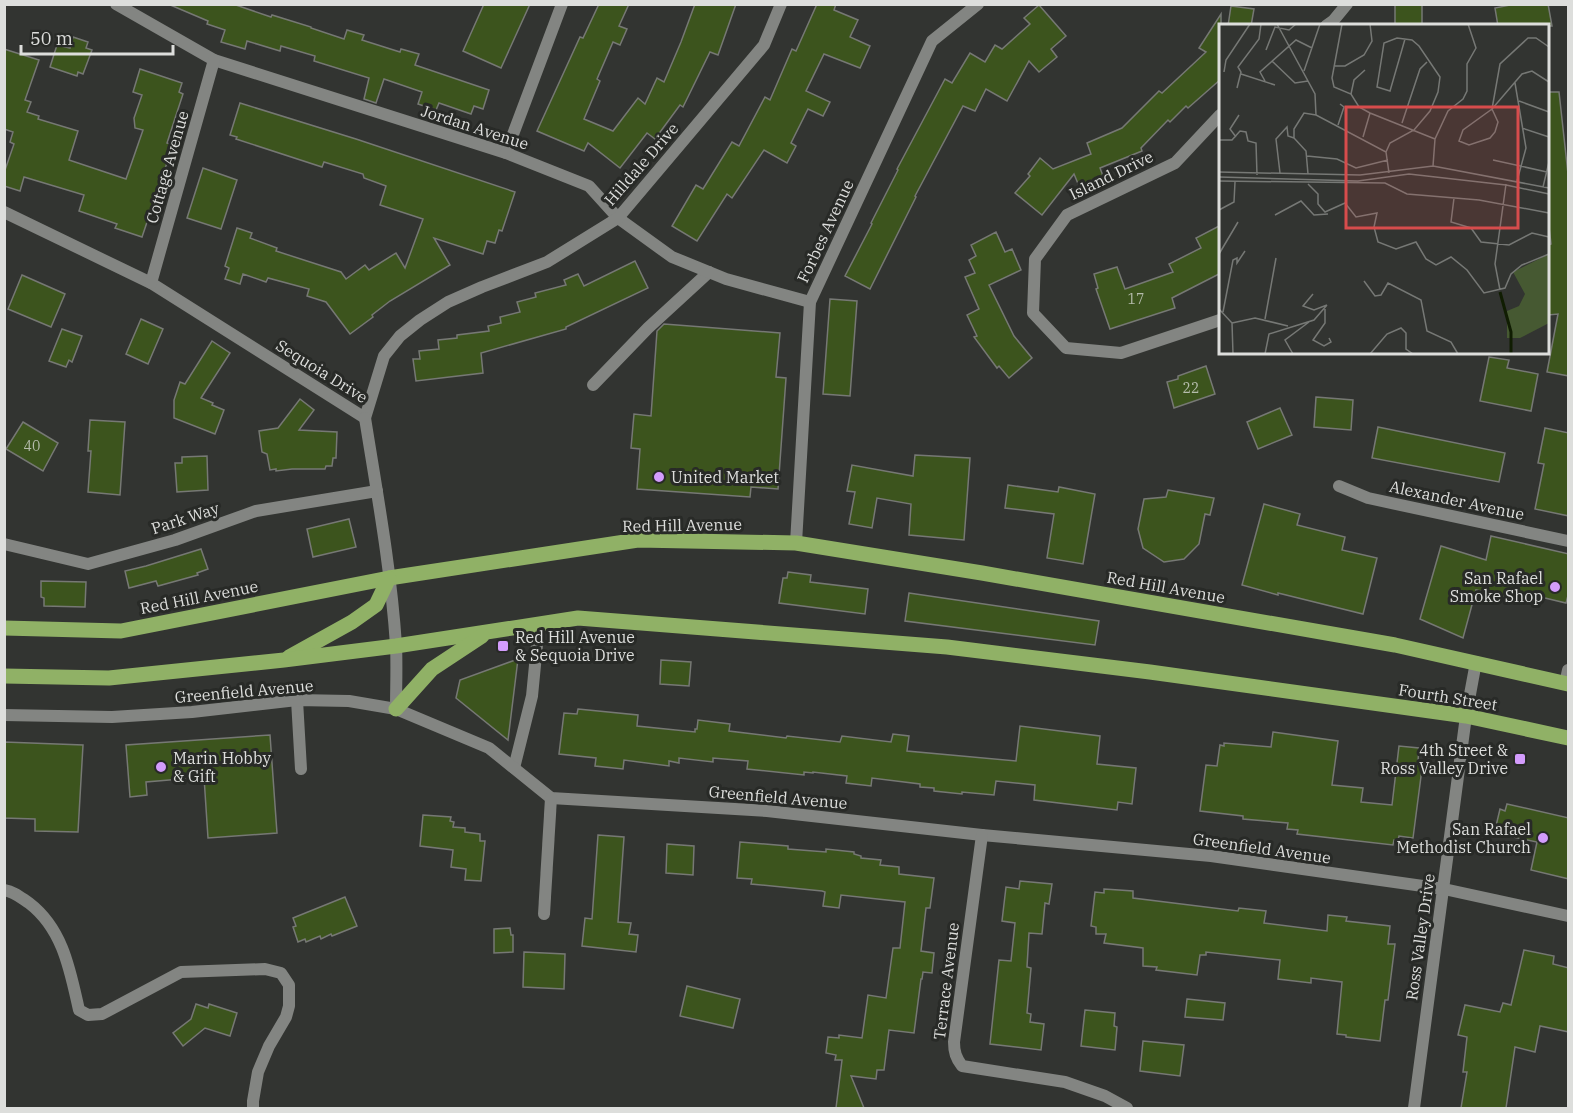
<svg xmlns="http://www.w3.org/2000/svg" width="1573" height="1113" font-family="'IBM Plex Serif',serif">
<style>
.building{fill:#3c541d;stroke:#767874;stroke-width:1.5}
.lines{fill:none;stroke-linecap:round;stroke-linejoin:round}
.service{stroke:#838582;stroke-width:12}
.minor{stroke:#838582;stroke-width:12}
.tertiary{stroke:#838582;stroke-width:12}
.primary{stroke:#90b166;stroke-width:15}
.poi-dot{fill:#d39cfc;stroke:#282a27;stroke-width:2}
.labels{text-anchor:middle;stroke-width:6;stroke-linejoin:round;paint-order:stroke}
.number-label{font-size:14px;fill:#b5bcac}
.street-label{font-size:16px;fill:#dddedc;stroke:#282a27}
.poi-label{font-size:16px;fill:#dddedc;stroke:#282a27;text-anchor:start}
.inset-river{fill:none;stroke:#101d02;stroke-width:3}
.inset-road{fill:none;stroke:#767875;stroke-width:1.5}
.view{fill:#d74c4c;fill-opacity:0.15;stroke:#d74c4c;stroke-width:3}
.inset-edge{fill:none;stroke:#dddedc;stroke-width:3}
</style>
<rect width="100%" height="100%" fill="#323431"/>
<g class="building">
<path d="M168,4h65l38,13 1,-2 39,12v1l33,11 3,-9 17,5 -2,5 38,12 1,-3 18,5 -4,11 74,25 -6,19 -9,-3 -3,8 -32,-11 -3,7 -18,-6 4,-12 -38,-13 -8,24 -12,-4 5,-21 -55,-17 1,-5 -34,-10 -1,5 -33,-10 -2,8 -24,-7 4,-12 -18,-6 1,-3z"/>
<path d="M484,4h46l-29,64 -38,-17z"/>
<path d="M599,4h30l-10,22 8,3 -7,16 -7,-3 -16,37 3,2 -16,38 29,12 25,-33 7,6 12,-26 7,4 17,-40 14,-38h41l-18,51 -8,-3 -27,55 -3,-2 -25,34 -8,-6 -27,35 -32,-25 -4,8 -47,-20 43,-94 3,1z"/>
<path d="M817,4h19l-2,6 24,10 -8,17 20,9 -10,22 -36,-14 -18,37 24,11 -7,14 -15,-7 -17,34 5,3 -9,17 -23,-13 -32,48 -5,-4 -30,47 -25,-15 24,-41 7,4 29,-47 7,4 26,-49 5,3 22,-51 4,2z"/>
<rect x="1395" y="4" width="27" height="22"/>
<path d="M1515,4h33l4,22h-54l-3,-18z"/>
<path d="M1039,5l27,31 -15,13 6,8 -18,15 -10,-11 -22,40 -21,-12 -11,22 -12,-5 -48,90 1,1 -46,92 -25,-13 27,-52 -1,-1 27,-53 -1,-1 48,-90 7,4 18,-30 15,9 10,-17 7,4 28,-25 -6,-6z"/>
<path d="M1231,6l23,3 -3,17h-23z"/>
<path d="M1221,14v65l-33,29 -2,-2 -16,16 -2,-2 -27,28 1,3 -42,17 3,8 -24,10 -5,-12 -32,41 -27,-22 15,-17 -2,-2 12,-16 13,11 38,-15 -4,-11 35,-15 37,-37 3,2 44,-41 -7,-4z"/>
<path d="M73,37l15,5 -2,6 6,2 -9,24 -5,-2 -1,4 -27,-9 7,-22 13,3z"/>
<path d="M4,49l35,11 -14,40 6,2 -4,10 12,4 -1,3 40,12 -9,29 57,19 17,-49 -8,-2 -1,-10 8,-23 -9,-3 7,-23 42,14 -3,9 4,2 -16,49 6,2 -31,92 -27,-9 2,-4 -38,-13 5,-16 -60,-18 -4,14 -16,-5v-13l10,-29 -4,-2 3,-10 -9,-3z"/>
<path d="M1548,92h11l10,91v193l-22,-4 11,-58 -10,1v-70l3,-1 -3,-25z"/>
<path d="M240,103l116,36 159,53 -13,39 -3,-1 -4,13 -8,-2 -4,13 -49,-16 16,27 -60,36 -18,14 1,2 -23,17 -24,-32 -19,-6 2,-7 -41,-11 -2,4 -23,-8 -3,10 -15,-5 4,-11 -4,-2 12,-38 15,5 -2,5 27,10 -1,3 65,21 5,7 19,-14 4,5 27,-17 9,15 18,-49 -43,-14 6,-19 -22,-8 -1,-4 -39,-12 -2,5 -86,-28 1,-2 -7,-2z"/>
<path d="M203,168l34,12 -16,49 -34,-11z"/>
<path d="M1221,225v48l-49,25 3,10 -65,21 -14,-40 2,-1 -4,-14 23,-7 8,22 48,-17 -4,-8 32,-16 -5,-10z"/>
<path d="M996,232l9,20 7,-3 9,21 -32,15 25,51 18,22 -23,20 -10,-12 -2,2 -23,-31 3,-1 -10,-21 12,-6 -14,-32 10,-4 -6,-13 7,-4 -5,-11z"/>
<path d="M635,261l13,27 -82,39v2l-85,24 2,20 -67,8 -3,-22h7l-1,-8 20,-2 -1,-9 19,-2v-3l32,-4 -1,-5 13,-3 -1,-6 20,-5 -3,-10 19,-5 -1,-4 31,-8 -2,-5 14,-6 6,12z"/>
<path d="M22,275l43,19 -14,33 -43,-18z"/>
<path d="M830,299l27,2 -7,95 -27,-2z"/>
<path d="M141,319l22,10 -15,35 -22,-10z"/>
<path d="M664,324l116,9 -4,44 10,1 -8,111 -27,-2 -1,10 -113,-8 3,-40 -9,-1 3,-34 17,2 6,-85z"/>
<path d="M62,329l20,7 -10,26 -3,-2 -3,7 -17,-6z"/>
<path d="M212,341l18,12 -29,45 12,5 -1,2 12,5 -9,24 -41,-16v-18l6,-18 5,2z"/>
<path d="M1489,357l20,3 -2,8 31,6 -7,37 -51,-10z"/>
<path d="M1206,366l9,28 -41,14 -7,-26 11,-3v-3z"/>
<path d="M1316,397l37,3 -2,30 -37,-3z"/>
<path d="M300,399l14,11 -15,20 38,2 -1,26h-3l-1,8h-6l-1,3h-33l-16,2v-2l-6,1 -3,-16 -5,-2 -3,-21 19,-3z"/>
<path d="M1280,408l12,27 -34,14 -11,-27z"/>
<path d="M90,420l35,2 -5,73 -32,-3 3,-41h-3z"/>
<path d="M23,422l35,21 -15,28 -37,-22z"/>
<path d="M1378,427l127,26 -6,29 -127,-24z"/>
<path d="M1545,428l24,5v83l-34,-7 9,-45 -6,-1z"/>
<path d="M915,455l55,3 -6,82 -55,-5 2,-31 -34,-6 -5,30 -23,-4 6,-32 -8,-1 5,-26 61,11z"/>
<path d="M207,456l1,34 -31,2 -2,-29h7v-6z"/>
<path d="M1008,485l50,7 1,-5 36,7 -12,70 -36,-6 7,-44 -49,-6z"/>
<path d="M1168,490l46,8 -4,17 -5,-1 -6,30 -15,15 -20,3 -21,-14 -5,-19 6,-30 22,-2z"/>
<path d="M1264,504l36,10 -3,11 48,12 -3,13 35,8 -14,56 -85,-21v2l-36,-10z"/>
<path d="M349,519l7,28 -43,10 -6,-28z"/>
<path d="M1491,536l78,18v38l-3,11 -42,-10 -2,8 -46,-11 -13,48 -43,-19 21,-73 45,14z"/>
<path d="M201,549l7,20 -11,4 1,2 -40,11 -2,-5 -27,7 -4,-17 21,-5z"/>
<path d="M788,572l23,3 -1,7 58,7 -3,25 -86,-11 4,-25h4z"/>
<path d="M41,581l45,1 -1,25 -41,-1v-8l-3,-1z"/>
<path d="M909,593l190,28 -4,24 -190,-24z"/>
<path d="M518,659l-10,81 -52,-42 4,-18z"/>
<path d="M661,660l30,2 -2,24 -29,-2z"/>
<path d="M578,709l60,6 -1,11 58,6v-3h2l1,-9 32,4 -1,7 57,7 1,-2 53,6 2,-6 49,6 2,-8 16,2 -2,15 109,10 4,-35 80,10 -3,28 39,4 -4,36 -14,-2 -1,8 -83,-10 1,-15 -39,-4 -2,14 -32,-3v2l-28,-3v-3l-14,-1v-3l-48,-6 -1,8 -25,-3 1,-7 -34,-4v1l-9,-1v3l-57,-6 1,-8 -35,-3v4l-34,-4v5l-10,-2v5l-45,-6 -1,9 -28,-3 1,-8 -37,-4 5,-41 13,1z"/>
<path d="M1273,732l65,9 -6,44 31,3 -2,14 31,3 7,-59 20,2 -1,13h5l-10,77 -14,-2 -1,4h-4l-1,5 -96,-11 1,-4 -11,-1 1,-6 -45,-4v-3l-43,-5 6,-46 11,1 3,-21 4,1v-3l47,4z"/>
<path d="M270,735l7,98 -69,5 -4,-61 -58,5 1,13 -17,2 -4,-52z"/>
<path d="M4,742l79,3 -5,87 -43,-1v-12l-31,-1z"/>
<path d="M1507,804l62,14v61l-38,-9 6,-28 -38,-8 1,-7 -4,-1 4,-17 5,2z"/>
<path d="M423,815l28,2 -1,4 4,1 -1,5 12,1v4l15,2v7h5l-4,40 -16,-1 1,-11 -15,-2 2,-17 -33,-4z"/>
<path d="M598,835l26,2 -6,85 13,1 -2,11 9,1 -2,17 -54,-6 3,-28 7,1z"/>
<path d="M740,842l48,4v3l38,3v-3l28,3v2l7,2v2l20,2 -1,5 19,2v7l35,4 -4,30h-4l-5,43 13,2 -2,20 -9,-1 -1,7h-1l-7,54 -25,-3 -5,40h-7l-1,9 -25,-3 13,32h-28l6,-48h-7l1,-5 -10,-2 2,-16 11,1v-3l23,3 6,-43 18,3 7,-50h7l5,-46 -64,-7 -2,13 -16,-2 2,-14 -3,-1 -71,-7 1,-5 -15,-1z"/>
<path d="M667,844l27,2 -1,29 -27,-2z"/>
<path d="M1020,881l32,3 -3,20 -4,-1 -3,31 -13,-1 -2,34 4,1 -4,45 4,1 -1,8 14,2 -3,26 -51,-6 9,-84 12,1 4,-38 -13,-2 4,-34 13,2z"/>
<path d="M1104,889l29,2v7l105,13 1,-3 27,3 -2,12 63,8 1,-16 19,2 -1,4 44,5 -2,18h7l-7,56h-3l-5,41 -34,-4v-2l-9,-1 5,-52 -31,-4v5l-33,-4 2,-19 -74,-8v3h-6l-3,20 -41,-5 1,-3 -14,-1v-18l-39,-5 2,-9h-10v-7l-5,-1 4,-34 9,1z"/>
<path d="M345,897l12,29 -25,10 -1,-2 -10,5 -1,-3 -14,6 -1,-3 -7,3 -5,-15 3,-1 -3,-8z"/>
<path d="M510,928l1,7h2v17l-19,1v-24z"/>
<path d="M1524,950l30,6 -1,8 16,4v64l-29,-6 -5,26 -20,-5 -9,61h-45l6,-36h-4l4,-35 -9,-2 7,-30 35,7 3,-9 8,2z"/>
<path d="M524,952l41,2 -1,35 -41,-2z"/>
<path d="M687,986l53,13 -7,29 -53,-12z"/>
<path d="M1187,999l38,4 -2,17 -38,-3z"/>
<path d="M196,1004l12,4 1,-4 28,9 -7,23 -25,-8 -22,18 -10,-13 18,-14z"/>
<path d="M1085,1010l30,3 -1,13 3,1 -2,23 -34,-4z"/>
<path d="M1143,1041l41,4 -4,31 -40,-5z"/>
</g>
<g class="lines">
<g class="service">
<path d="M593,385l55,-57 61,-56"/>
<path d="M297,700l4,69"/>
<path d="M514,768l18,-72 7,-72"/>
</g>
<g class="minor">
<path d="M116,4l98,56 292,93 83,33 29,32 54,39 54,22 84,23"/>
<path d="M1326,26l7,-5 14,-17"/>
<path d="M1220,115l-45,48 -108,52 -32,44 -2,54 33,35 55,5 99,-33"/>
<path d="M506,153l56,-149"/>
<path d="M4,212l147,71 214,135 19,-62 16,-20 20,-16 28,-18 34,-15 65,-25 71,-44 146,-173 17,-41"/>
<path d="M151,283l63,-223"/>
<path d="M1339,486l29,12 200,43"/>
<path d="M796,543l14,-241 122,-261 46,-37"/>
<path d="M4,544l84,20 87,-24 81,-29 121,-20"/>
<path d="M1565,684l3,-14"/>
<path d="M4,715l108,2 80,-5 105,-12 52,1 47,8 93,39 62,50 216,13 215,24 229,21 233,33 124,27"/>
<path d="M982,835l-28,207c0,10 2,16 8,24l103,16 40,14 22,12"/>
<path d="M4,890c11,2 16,7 25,13 34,26 41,67 50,107l9,5 14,-1 79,-42 84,-3 16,4 8,12v21l-3,11 -17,29 -11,26 -5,29v7"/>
<path d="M544,914l7,-116"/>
<path d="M1414,1108l52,-392 10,-54"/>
</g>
<path class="tertiary" d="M365,418c12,75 26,151 31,227 1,21 0,43 0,64"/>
<g class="primary">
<path d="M4,628l117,3 268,-53 249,-38 158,3 186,30 413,72 173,39"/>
<path d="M289,657l63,-35 24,-17 13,-27"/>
<path d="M4,676l105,2 175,-18 112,-14 182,-28 369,29 203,25 316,44 102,22"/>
<path d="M396,709l36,-40 50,-33"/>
</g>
</g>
<g class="poi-dot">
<circle cx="659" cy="477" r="6"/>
<circle cx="1555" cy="587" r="6"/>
<rect x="497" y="640" width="12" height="12" rx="3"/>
<rect x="1514" y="753" width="12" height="12" rx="3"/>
<circle cx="161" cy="767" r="6"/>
<circle cx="1543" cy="838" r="6"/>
</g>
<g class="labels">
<g class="number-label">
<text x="1136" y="304">17</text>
<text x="1191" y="393">22</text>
<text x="32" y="451">40</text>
</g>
<g class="street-label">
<text transform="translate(475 127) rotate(18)" y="6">Jordan Avenue</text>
<text transform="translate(641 164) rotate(-49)" y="6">Hilldale Drive</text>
<text transform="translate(167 167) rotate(-74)" y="6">Cottage Avenue</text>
<text transform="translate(1111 175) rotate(-26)" y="6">Island Drive</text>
<text transform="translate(825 231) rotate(-65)" y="6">Forbes Avenue</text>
<text transform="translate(322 371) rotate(32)" y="6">Sequoia Drive</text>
<text transform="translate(1457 500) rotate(12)" y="6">Alexander Avenue</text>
<text transform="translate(185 518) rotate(-18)" y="6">Park Way</text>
<text transform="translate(682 525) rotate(-1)" y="6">Red Hill Avenue</text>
<text transform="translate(1166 587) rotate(10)" y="6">Red Hill Avenue</text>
<text transform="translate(199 597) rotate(-11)" y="6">Red Hill Avenue</text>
<text transform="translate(244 691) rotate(-5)" y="6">Greenfield Avenue</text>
<text transform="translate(1448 697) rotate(9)" y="6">Fourth Street</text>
<text transform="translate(778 797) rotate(5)" y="6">Greenfield Avenue</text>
<text transform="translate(1262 848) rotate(8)" y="6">Greenfield Avenue</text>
<text transform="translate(1420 937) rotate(-82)" y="6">Ross Valley Drive</text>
<text transform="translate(946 981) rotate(-83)" y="6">Terrace Avenue</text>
</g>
<g class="poi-label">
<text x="671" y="483">United Market</text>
<text x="1543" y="584" text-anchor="end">San Rafael<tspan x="1543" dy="18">Smoke Shop</tspan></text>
<text x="515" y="643">Red Hill Avenue<tspan x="515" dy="18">&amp; Sequoia Drive</tspan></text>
<text x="1508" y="756" text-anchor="end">4th Street &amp;<tspan x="1508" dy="18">Ross Valley Drive</tspan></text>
<text x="173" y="764">Marin Hobby<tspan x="173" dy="18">&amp; Gift</tspan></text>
<text x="1531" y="835" text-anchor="end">San Rafael<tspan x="1531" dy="18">Methodist Church</tspan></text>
</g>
</g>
<g transform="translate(1219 24)">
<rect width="330" height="330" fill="#323431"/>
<path d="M330,230v69l-29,15h-13v-27l12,-5 6,-12 -12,-22z" fill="#465932"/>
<path class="inset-river" d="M281,268l11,40v22"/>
<path class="inset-road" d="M58,0l38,70 1,21 70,37 3,21M123,0l-10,54 2,9 17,7 8,13 11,6 65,26M330,23l-13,-9h-8l-28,26 -8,45 6,13 -3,10 -5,6 -21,7 -10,-4 4,-11 29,-21 30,-35 10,-3 17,11M47,26l9,-23 14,3 7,-6M53,37l23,22 13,-2M116,42h10l19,-11 8,-14 -2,-17M85,47l16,-47M5,48l2,-12 24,-36M22,50l34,11M46,57l-5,-9 36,-32 16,8M296,59l11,65 -9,33M18,64l4,-16 -3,-5 21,-28 2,-15M132,70l3,-14 11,-10M300,77l30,11M183,99l18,-54 7,-7M119,101l6,-18 -4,-3M303,104l27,9M17,113l-6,-8 9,-14M144,113l7,-24M0,116h13l8,-9 6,1 2,9 8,2 1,32M167,128l4,-9 24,-13 16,-19 8,-19 2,-15 -21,-31 -7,-6 -15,-2 -13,5 -7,44 13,4 15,-52M88,132l30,3 19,9 32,-8M274,136l54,12M214,142l2,-27 13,-28 15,-12 4,-8v-27l9,-16 -8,-24M0,148l141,3 73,-9 116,22M61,149l-4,-34 11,-12 1,9 6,2M89,150l-2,-23 -12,-13v-9l10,-16 12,2M0,153l139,4 51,-7 97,11 43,9M0,157l166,2 22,11 72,6 70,13M89,160l10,10v10l7,8 20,-9 11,14 21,-4 -3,14 4,15 18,7 20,-7 10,17 10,6 15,-8 16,13 17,23 21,-5 6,-14 11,-9 27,-11M324,163l6,-25M235,174l-3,24 20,6 10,14 28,3 23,-12 17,4M0,186l15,-8 1,-20M56,191l26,-14 13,14 14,-1M0,230l19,-32M145,257l11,15 6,-1 7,-12 33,17 6,31 24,11 7,12M281,266l-5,-26 11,-80M94,270l-10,12 11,4 13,-5M0,285l13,14 1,31M106,285v14l-12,17 11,6 7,-4 -2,-4M4,288l10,-52 4,-2v5l8,-12M46,295l11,-61M13,299l23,-5 33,8M46,330l4,-20 45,-14 13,-15M74,330l-8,-14 24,-18M151,330l17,-20 14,-6 5,5v16l7,5"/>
<path class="view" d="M127,83h172v121h-172z"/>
<rect width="330" height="330" class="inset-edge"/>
</g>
<rect width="1573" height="1113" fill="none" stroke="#dddedc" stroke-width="12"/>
<path d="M21 45v9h152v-9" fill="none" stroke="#dddedc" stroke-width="3"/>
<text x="30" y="45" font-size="18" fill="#dddedc" stroke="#282a27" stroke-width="4.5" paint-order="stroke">50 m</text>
</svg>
